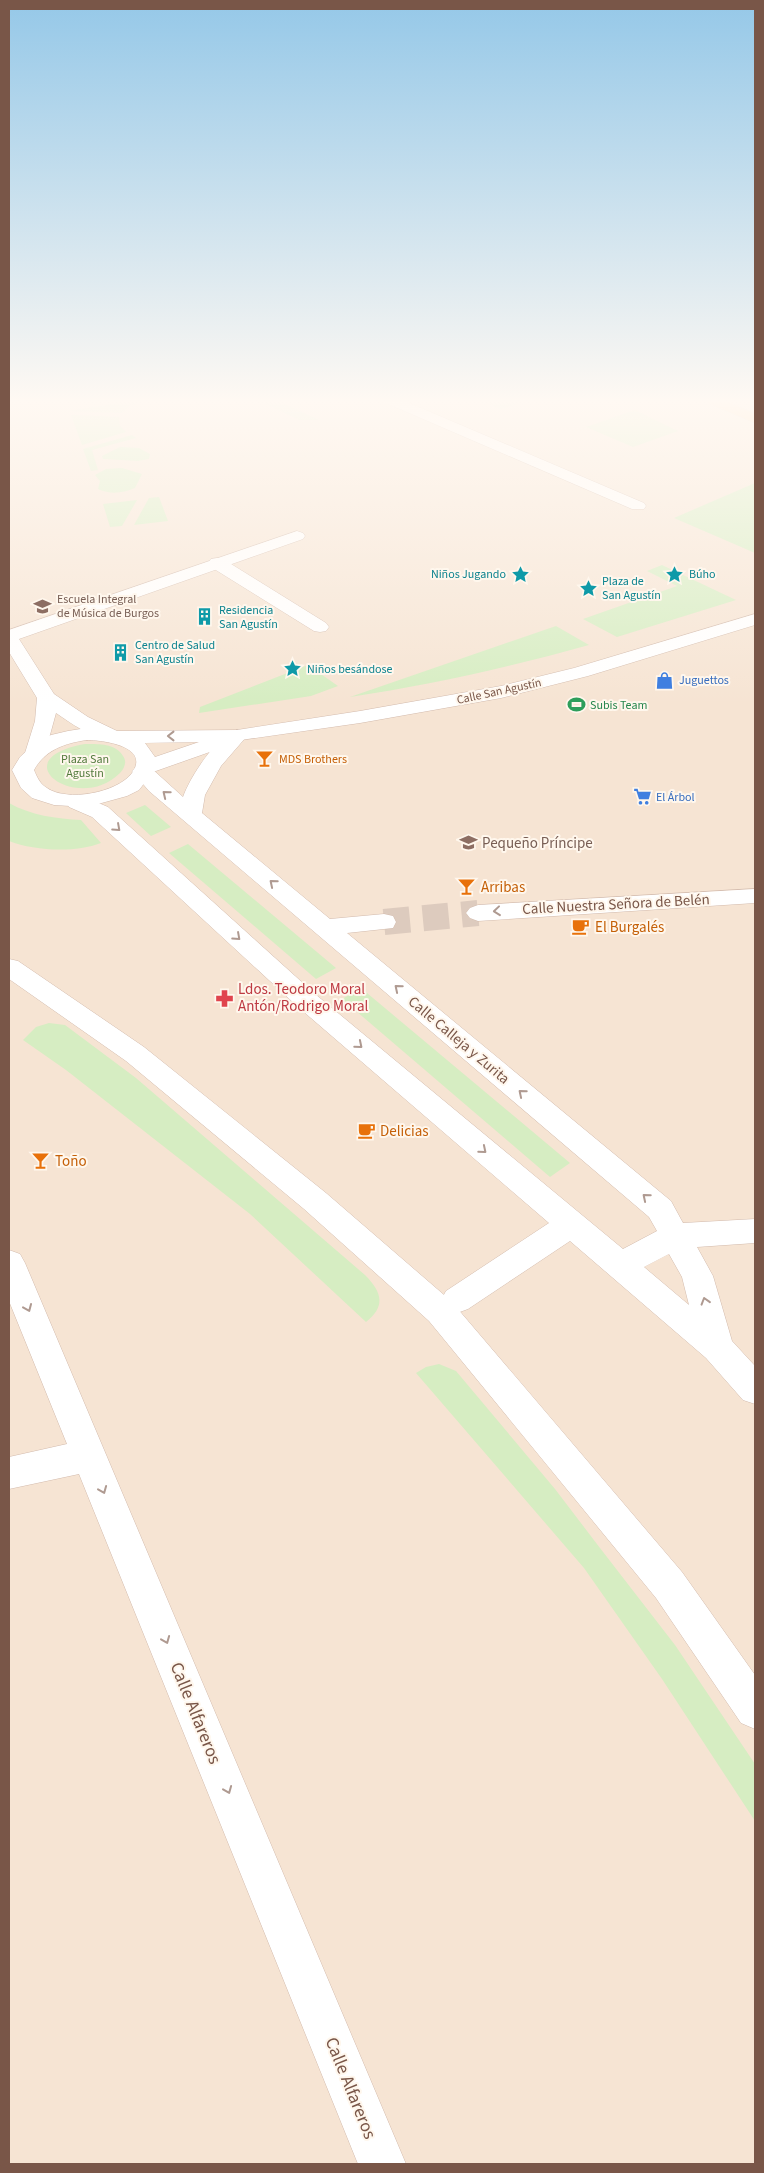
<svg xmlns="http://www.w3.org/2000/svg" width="764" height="2173" font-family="'Source Sans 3',sans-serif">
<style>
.residential{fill:#f6e4d3}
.green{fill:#d6edc2}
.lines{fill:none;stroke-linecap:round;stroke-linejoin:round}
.minor-tunnel{stroke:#ddcbbe;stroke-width:26;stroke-dasharray:26 13;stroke-linecap:butt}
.pedestrian-casing{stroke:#d3bbad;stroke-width:1}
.minor-casing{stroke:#d3bbad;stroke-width:1}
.tertiary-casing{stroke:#d3bbad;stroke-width:1}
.primary-casing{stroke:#d9d0cc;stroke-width:1}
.pedestrian{fill:#fff;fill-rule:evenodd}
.minor{fill:#fff;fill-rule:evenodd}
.tertiary{fill:#fff;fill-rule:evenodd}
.primary{fill:#ffd39b;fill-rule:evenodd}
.oneway{stroke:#af9a91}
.labels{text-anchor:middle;stroke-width:4;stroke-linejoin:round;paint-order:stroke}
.far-culture-label{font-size:12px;fill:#0d838f;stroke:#fff7ed;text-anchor:start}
.far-education-label{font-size:12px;fill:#785e54;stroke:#fff7ed;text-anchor:start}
.far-shop-label{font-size:12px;fill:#366cbe;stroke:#fff7ed;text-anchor:start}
.far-street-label{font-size:12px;fill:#795648;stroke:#fff7ed}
.far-leisure-label{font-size:12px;fill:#27864d;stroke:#fff7ed;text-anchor:start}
.far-park-label{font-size:12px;fill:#527a3c;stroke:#fff7ed}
.far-food-label{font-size:12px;fill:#c56008;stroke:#fff7ed;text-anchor:start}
.education-label{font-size:15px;fill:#785e54;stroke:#fff7ed;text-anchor:start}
.food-label{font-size:15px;fill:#c56008;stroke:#fff7ed;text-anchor:start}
.street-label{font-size:15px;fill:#795648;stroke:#fff7ed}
.health-label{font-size:15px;fill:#be3a42;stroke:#fff7ed;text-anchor:start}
.near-street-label{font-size:18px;fill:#795648;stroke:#fff7ed}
</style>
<rect width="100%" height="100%" fill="#fef2e5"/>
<rect class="residential" x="9" y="400" width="746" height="1764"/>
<g class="green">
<path d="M138,400h6l-13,5 -9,8 -52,-2z"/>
<path d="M258,400h18l43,20h-20z"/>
<path d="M479,400h51l-29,9z"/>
<path d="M635,410l43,21 -45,16 -47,-20z"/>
<path d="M71,415l48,2 1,9 6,6 -44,13z"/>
<path d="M132,435l4,3 -44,12 6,20 -7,1 -8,-22z"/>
<path d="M120,447l19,1 11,6 -1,5 -11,2 -35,-2 -1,-3z"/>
<path d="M122,468l20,6 -7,14c-13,5 -24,7 -37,1l2,-8 -5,-6 11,-6z"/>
<path d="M755,483v70l-81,-35z"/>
<path d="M159,497l9,24 -34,4 15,-27z"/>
<path d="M137,500l-15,26 -12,1 -7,-23z"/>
<path d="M662,565l74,35 -119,37 -34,-18 94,-33 -30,-15z"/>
<path d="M556,626l33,19c-79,22 -158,40 -239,52z"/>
<path d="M308,665l30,21 -27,10 -112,17 1,-6z"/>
<path d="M85,744c12,0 31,-1 38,12 4,5 2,12 -3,17 -42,42 -120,-14 -35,-29z"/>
<path d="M9,803c21,12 48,16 72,17l20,23c-26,10 -66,8 -92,-2z"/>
<path d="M145,805l26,22 -20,9 -25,-23z"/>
<path d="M188,844l148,124 -20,11 -147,-126z"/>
<path d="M361,988l209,175 -20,14 -208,-178z"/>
<path d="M49,1023l16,2 71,53 229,197c17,17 21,31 1,47l-116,-108 -184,-144 -43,-30 13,-13z"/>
<path d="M439,1364l17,7 99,118 45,59 75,97 80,119v57l-93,-142 -78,-111 -168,-195 10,-6z"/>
</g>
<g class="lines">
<path class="minor-tunnel" d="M384,922l94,-9"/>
<defs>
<g id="pedestrian">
<path d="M217,558l6,1 103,64 3,4 -3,4 -6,1 -6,-1 -103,-64 -3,-4 3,-4z"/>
<path d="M9,959l9,2 126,86 182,146 125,108 231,271 73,103v54l-14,-6 -85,-125 -227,-277 -125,-112 -178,-148 -117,-82z"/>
</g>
<g id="minor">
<path d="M384,400h18l242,103 2,3 -2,3h-12l-246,-106z"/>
<path d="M297,531l6,2 2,3 -2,3 -284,100 35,55 34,23 29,14 3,4 -3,4c-18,5 -46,-16 -61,-26l-11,40 -3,4 -7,2 -7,-2 -3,-4 10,-32 2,-23 -28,-46v-22z"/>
<path d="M237,730l7,2 3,4 -26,30 -16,29 -3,18 128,106 54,-5 9,2 3,6 -3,6 -46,5 324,268 12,22 72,-4v24l-58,4 16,29 19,65 23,25v38l-12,-4 -37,-42 -136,-117 -102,68 -11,4 -11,-4 -5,-9 5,-9 103,-68 -252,-217 -205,-189 -23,-10 -3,-5 3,-5c14,-3 26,5 39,10l207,187 308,255 34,-18 -8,-14 -500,-426 -17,-20 4,-4 7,-2 7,2 33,30c7,-20 34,-62 54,-67zM669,1254l13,23 7,28 -45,-38z"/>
<path d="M755,889v14l-277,18 -8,-3 -4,-5 4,-5 8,-3z"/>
<path d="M9,1250l11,4 5,9 381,901h-48l-279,-690 -70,15v-32l58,-13 -58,-143z"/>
</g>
<path id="tertiary" d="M755,614v11l-167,51 -87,22 -141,25 -133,19 -3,5 -71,25 -14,18 -12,6 -40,11 -33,-2 -22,-7 -11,-10 -9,-18 8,-13 14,-13 17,-9 17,-4 19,-3 31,3 119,-1 123,-19 141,-25 73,-18zM87,740c15,0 64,6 45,33 -15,20 -65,29 -85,15 -7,-4 -10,-11 -13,-18 11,-20 31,-27 53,-30zM199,742l-44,15 -10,-14z"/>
<path id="primary" d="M706,400h18l31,14v9l-47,-20z"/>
</defs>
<use href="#pedestrian" class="pedestrian-casing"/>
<use href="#minor" class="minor-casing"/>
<use href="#tertiary" class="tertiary-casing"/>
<use href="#primary" class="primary-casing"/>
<use href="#pedestrian" class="pedestrian"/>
<use href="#minor" class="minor"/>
<use href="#tertiary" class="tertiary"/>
<use href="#primary" class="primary"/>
</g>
<defs><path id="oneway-chevron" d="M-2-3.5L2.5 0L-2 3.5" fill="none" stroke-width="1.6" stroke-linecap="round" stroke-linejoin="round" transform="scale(1.25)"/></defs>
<g class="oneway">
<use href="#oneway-chevron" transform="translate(171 736) rotate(-180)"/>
<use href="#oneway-chevron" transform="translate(166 794) rotate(-141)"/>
<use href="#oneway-chevron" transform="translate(117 828) rotate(42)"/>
<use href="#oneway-chevron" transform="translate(273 883) rotate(-140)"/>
<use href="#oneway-chevron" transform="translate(497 911) rotate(174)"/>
<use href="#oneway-chevron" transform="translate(237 937) rotate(42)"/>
<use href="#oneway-chevron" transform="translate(398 988) rotate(-140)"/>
<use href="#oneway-chevron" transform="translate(359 1045) rotate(40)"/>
<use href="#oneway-chevron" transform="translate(522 1093) rotate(-140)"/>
<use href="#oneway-chevron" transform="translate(483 1150) rotate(40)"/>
<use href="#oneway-chevron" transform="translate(646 1197) rotate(-140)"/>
<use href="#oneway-chevron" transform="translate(705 1301) rotate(-107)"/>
<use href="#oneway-chevron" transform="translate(28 1308) rotate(67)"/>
<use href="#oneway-chevron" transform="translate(103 1490) rotate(68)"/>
<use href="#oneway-chevron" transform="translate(166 1640) rotate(68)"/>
<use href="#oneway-chevron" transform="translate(228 1790) rotate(68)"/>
</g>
<linearGradient id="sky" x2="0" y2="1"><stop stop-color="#95c8e8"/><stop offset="0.57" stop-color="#fff9f3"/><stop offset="1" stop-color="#fff9f3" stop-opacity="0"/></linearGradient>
<rect width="764" height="704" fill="url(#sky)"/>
<defs>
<symbol id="sight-bare" viewBox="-9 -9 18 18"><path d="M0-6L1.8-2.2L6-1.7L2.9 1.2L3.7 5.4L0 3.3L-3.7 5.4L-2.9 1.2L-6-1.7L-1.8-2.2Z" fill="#0f9aa8" stroke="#fff7ed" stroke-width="2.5" paint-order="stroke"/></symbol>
<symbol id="school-bare" viewBox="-9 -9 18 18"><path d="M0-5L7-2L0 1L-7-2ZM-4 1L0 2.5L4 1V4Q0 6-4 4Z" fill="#8d6e63" stroke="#fff7ed" stroke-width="2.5" paint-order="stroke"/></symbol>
<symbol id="building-bare" viewBox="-9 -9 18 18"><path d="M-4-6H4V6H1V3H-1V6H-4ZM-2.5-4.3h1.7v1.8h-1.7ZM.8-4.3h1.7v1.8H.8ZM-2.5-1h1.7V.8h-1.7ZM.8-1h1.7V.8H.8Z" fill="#0f9aa8" stroke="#fff7ed" stroke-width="2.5" paint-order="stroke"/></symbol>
<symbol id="shop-bare" viewBox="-9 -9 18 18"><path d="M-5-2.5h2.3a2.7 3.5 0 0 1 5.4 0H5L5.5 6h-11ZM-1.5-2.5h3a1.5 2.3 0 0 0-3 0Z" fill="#3f7fe0" stroke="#fff7ed" stroke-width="2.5" paint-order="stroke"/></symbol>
<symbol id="stadium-bare" viewBox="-9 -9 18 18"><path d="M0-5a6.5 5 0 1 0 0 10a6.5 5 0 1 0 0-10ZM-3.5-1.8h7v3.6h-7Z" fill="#2e9e5b" stroke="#fff7ed" stroke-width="2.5" paint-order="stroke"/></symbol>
<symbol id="bar-bare" viewBox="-9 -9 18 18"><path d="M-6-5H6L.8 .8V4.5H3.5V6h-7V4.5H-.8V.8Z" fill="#e8710a" stroke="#fff7ed" stroke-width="2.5" paint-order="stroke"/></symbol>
<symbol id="supermarket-bare" viewBox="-9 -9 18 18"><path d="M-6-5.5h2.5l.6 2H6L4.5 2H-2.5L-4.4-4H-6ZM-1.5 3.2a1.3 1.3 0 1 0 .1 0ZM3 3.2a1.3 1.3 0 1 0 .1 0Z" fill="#3f7fe0" stroke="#fff7ed" stroke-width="2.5" paint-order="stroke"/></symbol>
<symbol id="cafe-bare" viewBox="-9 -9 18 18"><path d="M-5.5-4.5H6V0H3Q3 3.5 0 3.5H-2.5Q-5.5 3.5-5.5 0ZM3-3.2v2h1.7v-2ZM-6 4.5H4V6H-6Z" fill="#e8710a" stroke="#fff7ed" stroke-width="2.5" paint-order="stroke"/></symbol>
<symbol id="pharmacy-bare" viewBox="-9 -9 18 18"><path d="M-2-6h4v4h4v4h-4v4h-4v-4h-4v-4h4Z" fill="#e0444e" stroke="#fff7ed" stroke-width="2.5" paint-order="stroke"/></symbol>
</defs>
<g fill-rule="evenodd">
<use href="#sight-bare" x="508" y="562" width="25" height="25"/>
<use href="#sight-bare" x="662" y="562" width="25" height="25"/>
<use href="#sight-bare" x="576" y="576" width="25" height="25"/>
<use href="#school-bare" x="30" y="594" width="25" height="25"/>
<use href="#building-bare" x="192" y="604" width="25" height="25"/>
<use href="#building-bare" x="108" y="640" width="25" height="25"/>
<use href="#sight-bare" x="280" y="656" width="25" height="25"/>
<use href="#shop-bare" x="652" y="668" width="25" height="25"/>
<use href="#stadium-bare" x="564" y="692" width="25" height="25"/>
<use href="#bar-bare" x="252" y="746" width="25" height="25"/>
<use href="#supermarket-bare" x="630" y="784" width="25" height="25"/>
<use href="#school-bare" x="456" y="830" width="25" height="25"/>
<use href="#bar-bare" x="454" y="874" width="25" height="25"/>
<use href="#cafe-bare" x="568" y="914" width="25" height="25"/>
<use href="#pharmacy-bare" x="212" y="986" width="25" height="25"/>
<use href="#cafe-bare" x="354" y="1118" width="25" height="25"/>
<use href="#bar-bare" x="28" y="1148" width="25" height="25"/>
</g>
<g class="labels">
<g class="far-culture-label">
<text x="506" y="578" text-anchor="end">Niños Jugando</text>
<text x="689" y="578">Búho</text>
<text x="602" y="585">Plaza de<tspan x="602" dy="14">San Agustín</tspan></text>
<text x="219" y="614">Residencia<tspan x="219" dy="14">San Agustín</tspan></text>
<text x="135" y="649">Centro de Salud<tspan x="135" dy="14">San Agustín</tspan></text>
<text x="307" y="673">Niños besándose</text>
</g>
<g class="far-education-label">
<text x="57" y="603">Escuela Integral<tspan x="57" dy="14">de Música de Burgos</tspan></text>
</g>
<g class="far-shop-label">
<text x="679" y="684">Juguettos</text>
<text x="656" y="801">El Árbol</text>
</g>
<g class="far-street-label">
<text transform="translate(499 691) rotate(-12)" y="4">Calle San Agustín</text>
</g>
<g class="far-leisure-label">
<text x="590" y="709">Subis Team</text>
</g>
<g class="far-park-label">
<text x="85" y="763">Plaza San<tspan x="85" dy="14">Agustín</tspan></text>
</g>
<g class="far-food-label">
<text x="279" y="763">MDS Brothers</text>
</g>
<g class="education-label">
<text x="482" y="848">Pequeño Príncipe</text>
</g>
<g class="food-label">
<text x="481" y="892">Arribas</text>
<text x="595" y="932">El Burgalés</text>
<text x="380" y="1136">Delicias</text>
<text x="55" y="1166">Toño</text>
</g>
<g class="street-label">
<text transform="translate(616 904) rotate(-3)" y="5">Calle Nuestra Señora de Belén</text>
<text transform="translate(459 1040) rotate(40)" y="5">Calle Calleja y Zurita</text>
</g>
<g class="health-label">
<text x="238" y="994">Ldos. Teodoro Moral<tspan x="238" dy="17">Antón/Rodrigo Moral</tspan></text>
</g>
<g class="near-street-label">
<text transform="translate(196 1713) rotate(68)" y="6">Calle Alfareros</text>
<text transform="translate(351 2088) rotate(68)" y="6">Calle Alfareros</text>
</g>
</g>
<rect width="764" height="2173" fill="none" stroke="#795648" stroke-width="20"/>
</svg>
